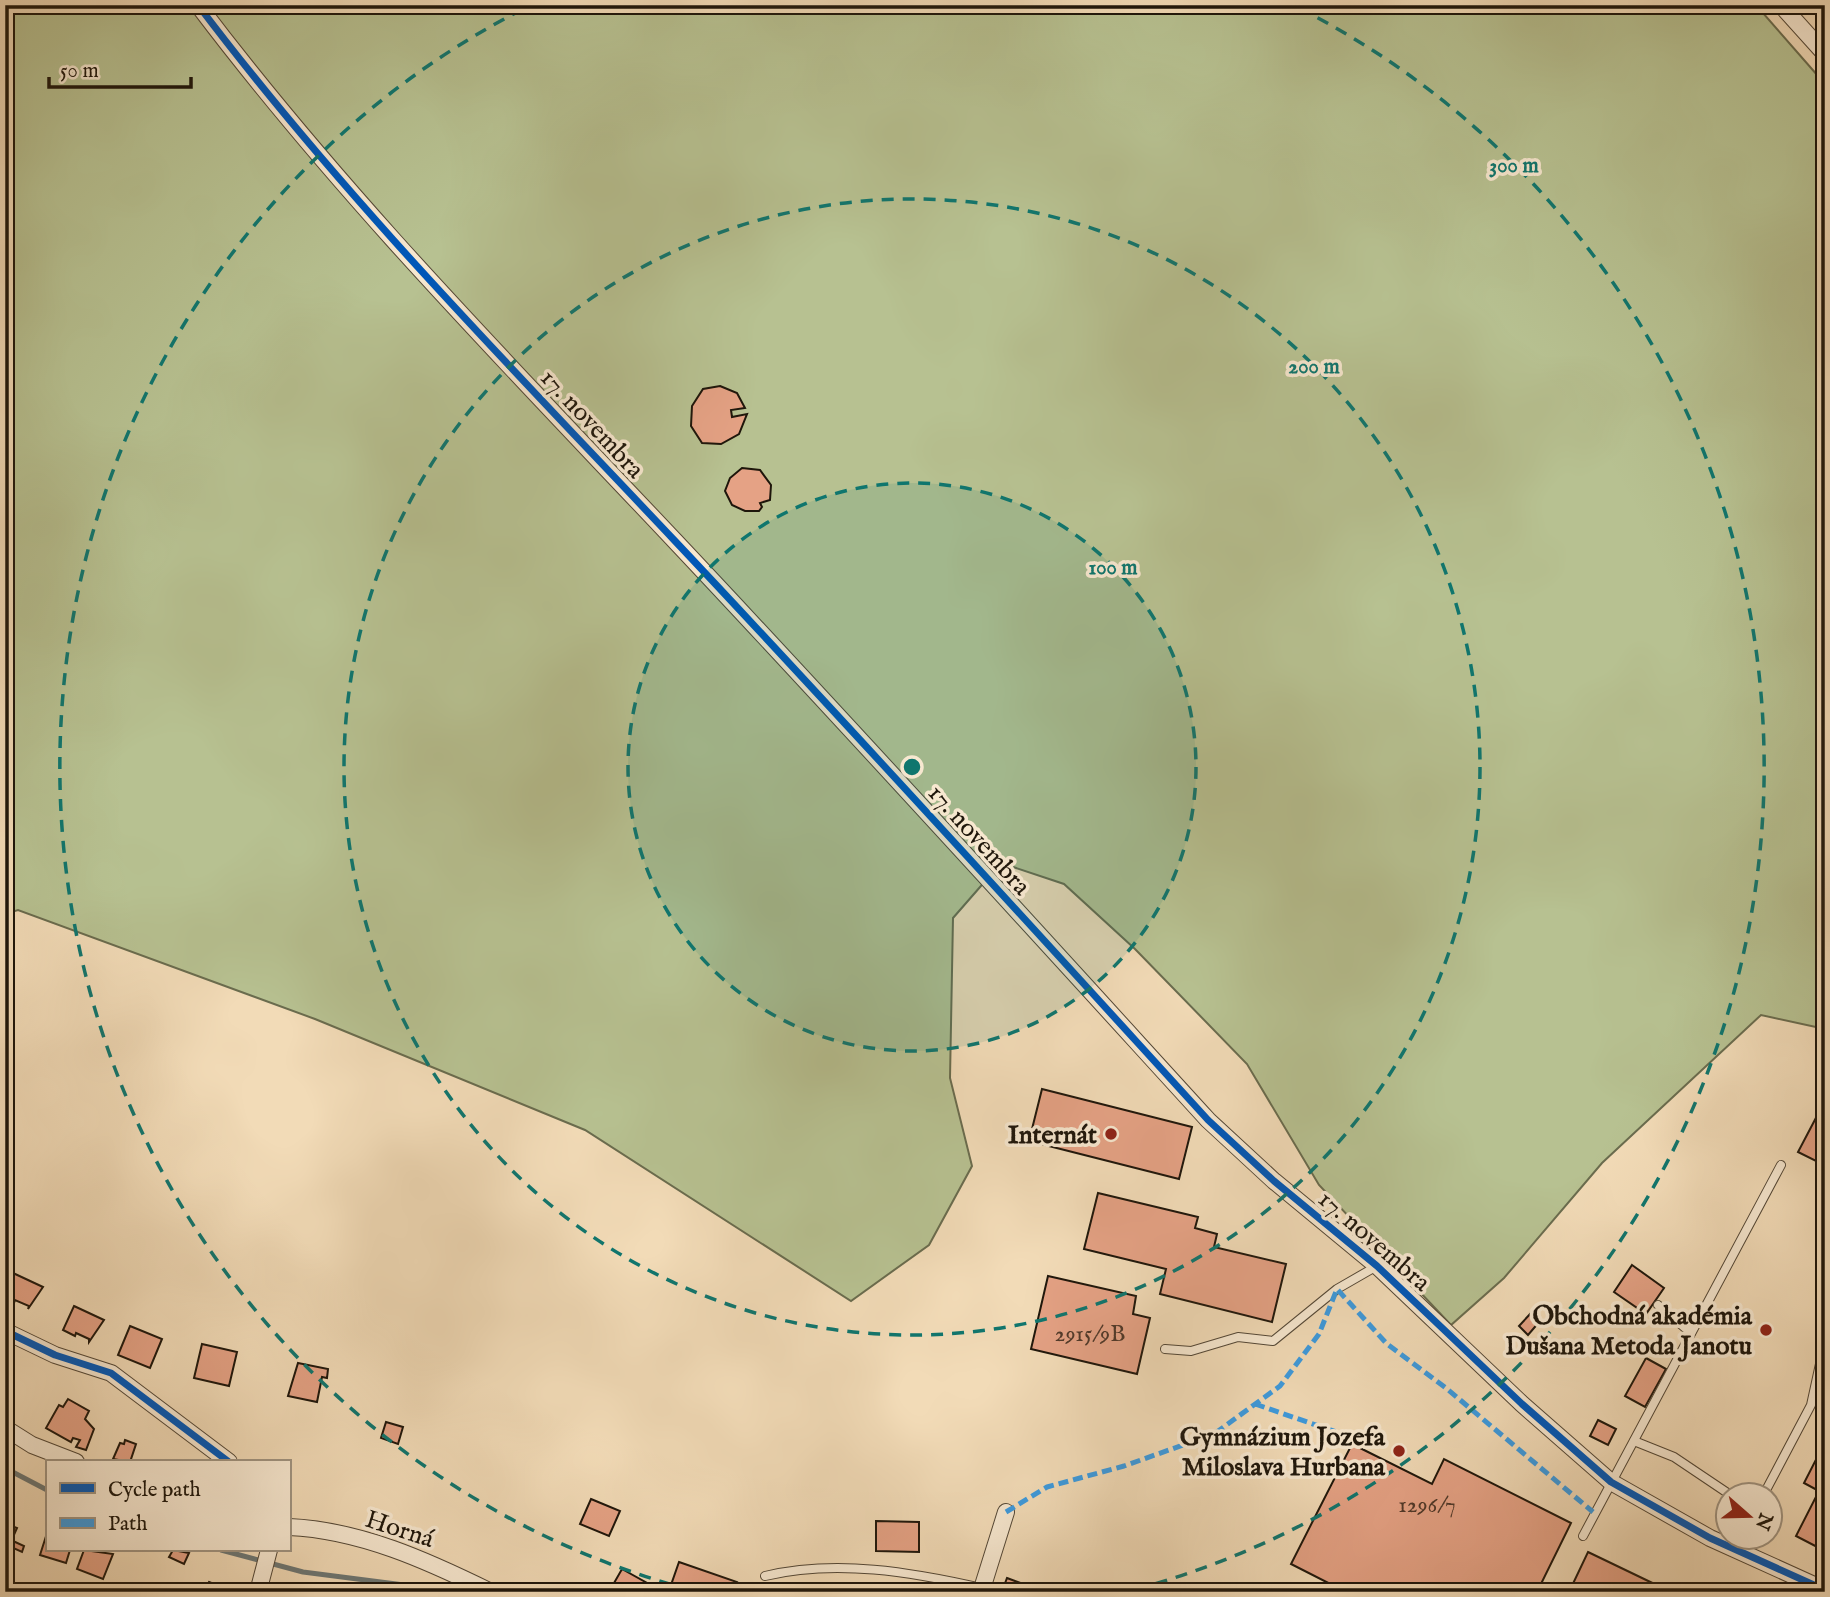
<svg xmlns="http://www.w3.org/2000/svg" width="1830" height="1597" font-family="'IM FELL English',serif">
<style>
.green{fill:#b7c191;stroke:#6a6c4e;stroke-width:2}
.lines{fill:none;stroke-linecap:round;stroke-linejoin:round}
.stream{stroke:#6d7774;stroke-width:5}
.building{fill:#e5a285;stroke:#1e160b;stroke-width:2}
.lane-casing{stroke:#534736;stroke-width:10}
.street-casing{stroke:#534736;stroke-width:18}
.lane{stroke:#f7e8d0;stroke-width:8}
.street{stroke:#f7e8d0;stroke-width:16}
.quiet{stroke:#3c9ade;stroke-width:5;stroke-dasharray:10 5;stroke-linecap:butt}
.cycleway-casing{stroke:#f7e8d0;stroke-width:11}
.cycleway{stroke:#0057b8;stroke-width:7}
.ring{fill:none;stroke:#0f766e;stroke-width:3.5;stroke-dasharray:12 9}
.poi-dot{fill:#8f2418;stroke:#f7e8d0;stroke-width:2.5}
.labels{text-anchor:middle;stroke-width:7;stroke-linejoin:round;paint-order:stroke}
.number-label{font-size:23px;fill:#50392a}
.street-label{font-size:26px;fill:#1e160b;stroke:#f7e8d0}
.poi-label{font-size:26px;font-weight:bold;fill:#1e160b;stroke:#f7e8d0;text-anchor:end}
.centre{fill:#0f766e;stroke:#f7e8d0;stroke-width:3.5}
.ring-label{font-size:21px;text-anchor:middle;font-weight:bold;fill:#0f766e;stroke:#f7e8d0;stroke-width:7;stroke-linejoin:round;paint-order:stroke}
</style>
<rect width="100%" height="100%" fill="#f2dbb7"/>
<filter id="stains"><feTurbulence type="fractalNoise" baseFrequency=".00286" numOctaves="4"/><feColorMatrix values="0 0 0 0 .2 0 0 0 0 .09 0 0 0 0 .02 0 0 0 .5 -.17"/></filter>
<radialGradient id="worn" r=".72"><stop offset=".6" stop-color="#630" stop-opacity="0"/><stop offset="1" stop-color="#630" stop-opacity=".3"/></radialGradient>
<path class="green" d="M5,5h1751l69,79v945l-64,-14 -159,148 -98,115 -53,47 -132,-140 -72,-121 -112,-115 -71,-65 -63,-21 -48,55 -3,160 22,88 -43,79 -78,56 -266,-171 -270,-111 -297,-109 -13,4z"/>
<g class="lines">
<g class="stream">
<path d="M5,1468l42,22"/>
<path d="M221,1550l82,22 101,13 19,7"/>
</g>
</g>
<g class="building">
<path d="M720,386l17,7 8,15 -14,2 1,7 15,-3 -8,20 -18,10 -19,-1 -11,-17 1,-20 11,-17z"/>
<path d="M742,468l18,2 11,15 -1,15 -10,3 2,4 -3,4h-14l-13,-6 -7,-14 5,-13z"/>
<path d="M1042,1089l150,38 -13,52 -150,-38z"/>
<path d="M1818,1114l7,4v27l-9,16 -18,-9z"/>
<path d="M1098,1193l100,24 -3,11 22,6 -3,13 72,17 -14,58 -112,-28 6,-25 -82,-20z"/>
<path d="M1632,1265l32,23 -18,26 -32,-22z"/>
<path d="M13,1273l30,14 -15,22 1,-3 -14,-6 -1,3 -9,-5v-8z"/>
<path d="M1048,1276l88,20 -3,18 17,4 -13,56 -106,-25z"/>
<path d="M74,1306l30,14 -15,22v-3l-13,-6 -1,3 -12,-6z"/>
<path d="M1531,1313l9,8 -12,14 -9,-9z"/>
<path d="M130,1326l32,13 -12,29 -32,-13z"/>
<path d="M202,1344l35,8 -8,34 -35,-8z"/>
<path d="M1646,1358l20,11 -21,38 -20,-11z"/>
<path d="M298,1363l30,6 -1,9 -5,-1 -5,25 -29,-6z"/>
<path d="M68,1399l21,12 -4,8 9,10 -8,21 -10,-3 4,-7 -7,-2 -2,4 -25,-14 13,-23 4,2z"/>
<path d="M1598,1420l18,9 -8,16 -18,-9z"/>
<path d="M386,1422l17,5 -5,17 -17,-6z"/>
<path d="M125,1440l11,4 -6,18 -17,-3 7,-16 4,1z"/>
<path d="M1825,1442v109l-29,-15 23,-45 -15,-8z"/>
<path d="M1352,1444l80,40 12,-25 127,64 -34,69h-191l-55,-28z"/>
<path d="M591,1499l29,12 -11,25 -29,-12z"/>
<path d="M876,1521l43,1v30l-43,-1z"/>
<path d="M7,1524l10,4 -8,18 -4,-1z"/>
<path d="M47,1533v17h23l-4,13 -26,-8z"/>
<path d="M13,1541l11,5 -2,6 -11,-5z"/>
<path d="M84,1550l29,4 -10,25 -26,-10z"/>
<path d="M173,1550l16,3 -5,11 -15,-7z"/>
<path d="M1588,1552l79,38 4,2h-102z"/>
<path d="M679,1562l58,20 -4,10h-43l-19,-7z"/>
<path d="M622,1569l34,19 -2,4h-23l-17,-9z"/>
<path d="M1007,1578l27,10 -1,4h-36l2,-8 5,2z"/>
<path d="M209,1582l22,9v1h-26z"/>
<path d="M1703,1586l23,5v1h-33z"/>
</g>
<g class="lines">
<defs>
<g id="lane">
<path d="M1658,1305l33,28"/>
<path d="M1165,1349l26,2 47,-14 35,4 64,-52 40,-23"/>
<path d="M1634,1441l40,16 58,39"/>
<path d="M1754,1496l10,-2 47,-89 14,-64"/>
<path d="M1583,1536l198,-371"/>
<path d="M765,1576c71,-17 147,-4 217,12"/>
<path d="M1785,1592l12,-16"/>
</g>
<g id="street">
<path d="M198,5c145,192 313,362 477,536 180,191 356,385 533,579l66,61 103,85 145,138 89,78 99,56 115,52"/>
<path d="M1781,5l44,49"/>
<path d="M5,1331l50,24 56,18 118,89"/>
<path d="M5,1428l27,17 44,17"/>
<path d="M289,1527c71,3 139,34 202,65"/>
<path d="M258,1592l11,-42"/>
<path d="M981,1592l25,-80"/>
</g>
</defs>
<use href="#lane" class="lane-casing"/>
<use href="#street" class="street-casing"/>
<use href="#lane" class="lane"/>
<use href="#street" class="street"/>
<g class="quiet">
<path d="M1255,1404l90,31"/>
<path d="M1006,1512l41,-25 77,-21 90,-32 66,-48 39,-52 18,-45 50,55 59,44 147,124"/>
</g>
<defs>
<g id="cycleway">
<path d="M198,5c145,192 313,362 477,536 180,191 356,385 533,579l66,61 103,85 145,138 89,78 99,56 115,52"/>
<path d="M5,1331l50,24 56,18 118,89"/>
</g>
</defs>
<use href="#cycleway" class="cycleway-casing"/>
<use href="#cycleway" class="cycleway"/>
</g>
<circle cx="912" cy="767" r="284" fill="#0f766e" fill-opacity=".12"/>
<g class="ring">
<circle cx="912" cy="767" r="284"/>
<circle cx="912" cy="767" r="568"/>
<path d="M691 1590A852 852 0 0 1 525 8M1299 8A852 852 0 0 1 1133 1590"/>
</g>
<g class="poi-dot">
<circle cx="1111" cy="1134" r="7"/>
<circle cx="1766" cy="1330" r="7"/>
<circle cx="1399" cy="1451" r="7"/>
</g>
<g class="labels">
<g class="number-label">
<text x="1090" y="1341">2915/9B</text>
<text x="1427" y="1512">1296/7</text>
</g>
<g class="street-label">
<text transform="translate(593 423) rotate(47)" y="9">17. novembra</text>
<text transform="translate(980 839) rotate(48)" y="9">17. novembra</text>
<text transform="translate(1375 1240) rotate(41)" y="9">17. novembra</text>
<text transform="translate(400 1528) rotate(18)" y="9">Horná</text>
</g>
<g class="poi-label">
<text x="1097" y="1143">Internát</text>
<text x="1752" y="1324">Obchodná akadémia<tspan x="1752" dy="30">Dušana Metoda Janotu</tspan></text>
<text x="1385" y="1445">Gymnázium Jozefa<tspan x="1385" dy="30">Miloslava Hurbana</tspan></text>
</g>
</g>
<circle cx="912" cy="767" r="10" class="centre"/>
<g class="ring-label">
<text x="1514" y="172">300 m</text>
<text x="1314" y="373">200 m</text>
<text x="1113" y="574">100 m</text>
</g>
<rect width="1830" height="1597" fill="none" stroke="#f2dbb7" stroke-width="28"/>
<rect x="7" y="7" width="1816" height="1583" fill="none" stroke="#1e160b" stroke-width="3.5"/>
<rect x="14" y="14" width="1802" height="1569" fill="none" stroke="#1e160b" stroke-width="2"/>
<rect x="46" y="1460" width="245" height="91" fill="#f7e8d0" stroke="#a09481" stroke-width="2"/>
<rect x="60" y="1483" width="35" height="10" fill="#0057b8" stroke="#a09481" stroke-width="2"/>
<text x="108" y="1496" font-size="21" fill="#1e160b">Cycle path</text>
<rect x="60" y="1518" width="35" height="10" fill="#3c9ade" stroke="#a09481" stroke-width="2"/>
<text x="108" y="1530" font-size="21" fill="#1e160b">Path</text>
<g transform="translate(1749 1516) rotate(110)"><circle r="33" fill="#f7e8d0" stroke="#a09481" stroke-width="2"/>
<path d="M0-5L12 26L0 18L-12 26Z" fill="#8f2418"/>
<text y="-10" font-size="19" font-weight="bold" text-anchor="middle" fill="#1e160b">N</text>
</g>
<path d="M49 77v10h142v-10" fill="none" stroke="#1e160b" stroke-width="3.5"/>
<text x="60" y="77" font-size="21" fill="#1e160b" stroke="#f7e8d0" stroke-width="5" paint-order="stroke">50 m</text>
<rect width="100%" height="100%" filter="url(#stains)"/>
<rect width="100%" height="100%" fill="url(#worn)"/>
</svg>
